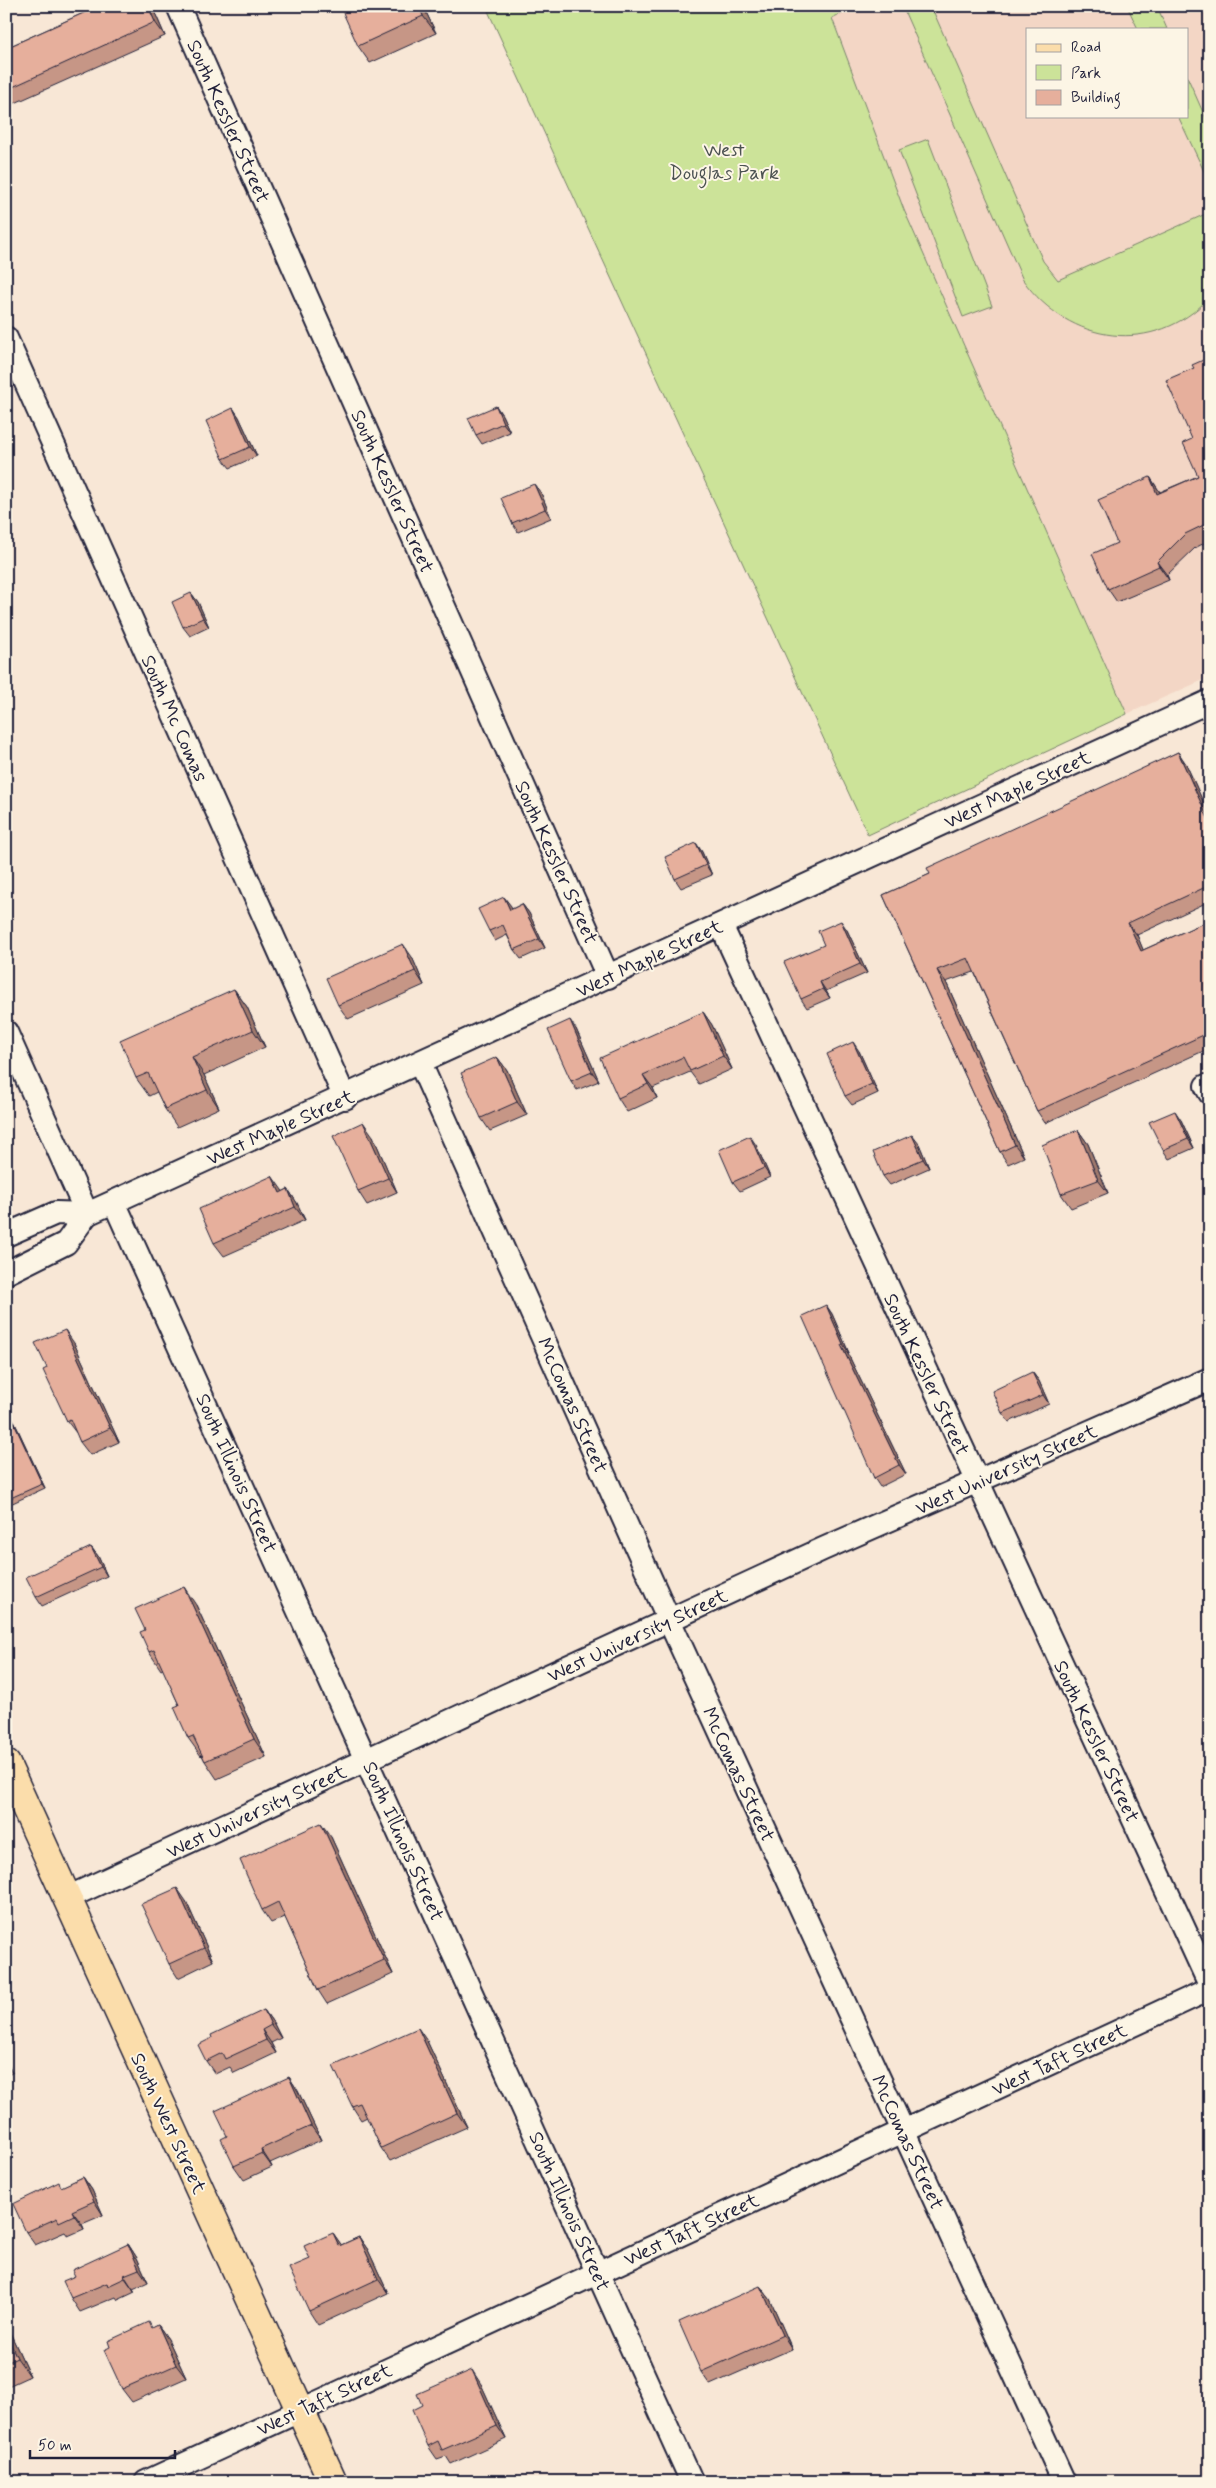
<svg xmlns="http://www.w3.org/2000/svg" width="1216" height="2488" font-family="Mynerve,sans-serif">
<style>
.built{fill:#f3d6c5;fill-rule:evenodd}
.green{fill:#cce399;stroke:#77826a}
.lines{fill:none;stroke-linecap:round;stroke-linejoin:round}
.minor-casing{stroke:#22223b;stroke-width:26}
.major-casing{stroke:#22223b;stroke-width:31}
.minor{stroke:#fcf5e5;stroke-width:22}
.major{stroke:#fbddab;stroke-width:28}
.wall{fill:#c69686;stroke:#22223b}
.shaded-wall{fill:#a17a6d;stroke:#22223b}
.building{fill:#e6af9c;stroke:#22223b}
.labels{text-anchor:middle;stroke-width:4;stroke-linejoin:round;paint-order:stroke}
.street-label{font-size:20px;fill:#22223b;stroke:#fcf5e5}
.park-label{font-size:20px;fill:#4c5252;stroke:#fcf5e5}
</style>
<rect width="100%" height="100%" fill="#f8e7d6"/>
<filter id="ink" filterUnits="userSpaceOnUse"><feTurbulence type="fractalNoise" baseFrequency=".02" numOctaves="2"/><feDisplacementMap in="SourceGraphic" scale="10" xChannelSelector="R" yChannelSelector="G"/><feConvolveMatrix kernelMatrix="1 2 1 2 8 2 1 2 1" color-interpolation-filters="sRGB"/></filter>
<g filter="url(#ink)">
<path class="built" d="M856,6h354v671l-83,37 -223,-504 -72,-192zM1027,29h160v87h-160z"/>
<g class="green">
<path d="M499,6h357l-24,12 72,192 223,504 -259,121 -380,-824z"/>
<path d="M902,6h29l112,255 15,19 152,-68v85c-56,60 -141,47 -187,-17z"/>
<path d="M1127,6h30l10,23h-29z"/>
<path d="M1187,76l23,52v56l-32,-68h9z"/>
<path d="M928,139l64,167 -29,11 -64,-167z"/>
</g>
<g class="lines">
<defs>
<g id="minor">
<path d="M178,6l430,971"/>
<path d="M6,338l339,760"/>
<path d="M721,925l489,1060"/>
<path d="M6,1032l81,182"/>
<path d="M420,1063l249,557 395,862"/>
<path d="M1206,1086l4,7"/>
<path d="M114,1202l578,1280"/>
<path d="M6,1235l50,-22 31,1 1123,-513"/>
<path d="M6,1273l60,-30 21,-29"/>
<path d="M67,1898l756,-349 387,-170"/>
<path d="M146,2482l1064,-493"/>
</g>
<path id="major" d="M6,1764l327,718"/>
</defs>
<use href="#minor" class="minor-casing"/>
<use href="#major" class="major-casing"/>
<use href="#minor" class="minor"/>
<use href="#major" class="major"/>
</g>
<g class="wall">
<path d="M99,6h53l13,30 -159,71v-59z"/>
<path d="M423,6l13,27 -66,30 -12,-17z"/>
<path d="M1210,357v183l-15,8 -28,27 2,5 -52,22 -9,-13 9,-46 33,-66 10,15 38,-16 -6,-37z"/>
<path d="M496,406l6,9 8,17 -28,12 -6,-9z"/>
<path d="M233,408l6,9 18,39 -27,12 -7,-9z"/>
<path d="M541,493l10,25 -33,14 -6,-9z"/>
<path d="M191,593l7,9 11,25 -19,9 -7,-9z"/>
<path d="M1178,752l8,12 24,53v84l-73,34 6,15 67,-30v128l-165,75 -8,-12 -63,-139 -28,10 78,175 -16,7 -8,-12 -117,-257 47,-21z"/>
<path d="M696,843l6,9 10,23 -31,13 -6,-9z"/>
<path d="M504,897l8,12 10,-5 7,9 16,35 -24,11 -7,-9 -7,-15 -12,6 -6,-10z"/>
<path d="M847,930l20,43 -41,18 4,7 -23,10 -6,-9 23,-54z"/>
<path d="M412,957l12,28 -76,34 -10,-14z"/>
<path d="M234,989l13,18 18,40 -61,28 15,33 -42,19 -12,-18 -8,-17 -8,4 -13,-18z"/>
<path d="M703,1012l9,13 20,44 -33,15 -9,-12 -37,16 4,10 -30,14 -9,-14z"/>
<path d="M576,1029l23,52 -22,9 -6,-9z"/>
<path d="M859,1051l19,42 -26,12 -7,-9z"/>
<path d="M497,1057l10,13 20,45 -37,16 -9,-13z"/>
<path d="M1181,1120l13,28 -25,11 -6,-9z"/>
<path d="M1078,1130l10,14 20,49 -37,15 -10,-14z"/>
<path d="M373,1136l24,56 -30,13 -9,-14z"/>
<path d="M919,1144l10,24 -39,17 -7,-9z"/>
<path d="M756,1145l14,32 -30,14 -7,-9z"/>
<path d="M288,1189l9,14 8,17 -81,36 -10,-13 68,-53v2z"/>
<path d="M826,1305l6,9 17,39 -1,1 58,120 -26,13 -6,-9z"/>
<path d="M74,1343l45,99 -29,13 -10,-13 -3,-8 -10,-13 -20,-53z"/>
<path d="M1032,1372l7,9 10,23 -40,18 -7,-9z"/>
<path d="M6,1404l39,84 -39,18z"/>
<path d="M91,1547l7,9 9,20 -65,30 -6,-9z"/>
<path d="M196,1605l70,152 -49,22 -12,-18 -3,-6 -1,1 -13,-18 -9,-33 -16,-36 -2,1 -12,-18z"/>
<path d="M331,1837l62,137 -66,30 -9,-14 -33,-73 -14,6 -9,-13z"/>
<path d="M186,1901l27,60 -35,17 -9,-14z"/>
<path d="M264,2010l10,14 7,14 -10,5 5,10 -42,20 -4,-6 -15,7 -9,-13 6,-23z"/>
<path d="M427,2041l40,86 -77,34 -9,-13 -14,-31 -6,3 -9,-14z"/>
<path d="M6,2060l6,13 -6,3z"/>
<path d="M289,2077l9,14 23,49 -51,23 2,4 -28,13 -10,-14 -7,-30z"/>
<path d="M6,2099l4,8 -4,2z"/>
<path d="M83,2177l9,13 11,25 -21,9 2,5 -16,7 -3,-4 -30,13 -9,-13 36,-45z"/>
<path d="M333,2233l8,12 18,-8 9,13 20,43 -70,32 -9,-14 1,-52z"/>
<path d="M128,2244l9,14 11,24 -15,7 2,3 -17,8 -2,-3 -36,15 -9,-14 4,-22z"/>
<path d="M760,2286l10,13 22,50 -82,36 -9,-13z"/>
<path d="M6,2324l24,52 -24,11z"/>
<path d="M158,2325l10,14 18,39 -54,24 -10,-13 31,-61z"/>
<path d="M481,2384l25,55 -55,25 -5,-8 -9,3 -9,-13z"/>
</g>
<g class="shaded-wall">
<path d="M148,6h4l13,30 -10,-14z"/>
<path d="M419,6h4l13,27 -13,-17z"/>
<path d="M496,406l6,9 8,17 -7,-9z"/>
<path d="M233,408l6,9 18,39 -7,-9z"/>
<path d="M1150,477l9,14 7,16 -9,-13z"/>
<path d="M534,484l7,9 10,25 -6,-9z"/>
<path d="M1157,562l10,13 2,5 -10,-14z"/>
<path d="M191,593l7,9 11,25 -6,-9z"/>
<path d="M1178,752l8,12 24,53v6z"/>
<path d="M696,843l6,9 10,23 -6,-10z"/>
<path d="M504,897l7,9 5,13 -6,-9z"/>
<path d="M522,904l7,9 16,35 -6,-9z"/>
<path d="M841,921l6,9 20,43 -7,-9z"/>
<path d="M1128,923l9,12 12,29 -8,-13z"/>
<path d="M403,944l9,13 12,28 -9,-14z"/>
<path d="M937,970l9,12 78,175 -9,-12z"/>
<path d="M820,982l6,9 4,7 -7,-9z"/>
<path d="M234,989l13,18 18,40 -12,-17z"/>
<path d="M703,1012l9,13 20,44 -9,-13z"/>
<path d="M570,1020l6,9 23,52 -7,-9z"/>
<path d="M853,1042l6,9 19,42 -6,-9z"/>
<path d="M192,1057l12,18 15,33 -12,-18z"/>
<path d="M497,1057l10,13 20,45 -10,-13z"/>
<path d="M643,1075l10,13 4,10 -9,-14z"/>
<path d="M1175,1111l6,9 13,28 -6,-9z"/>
<path d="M363,1122l10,14 24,56 -9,-14z"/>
<path d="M1078,1130l10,14 20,49 -10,-13z"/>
<path d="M912,1135l7,9 10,24 -6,-9z"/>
<path d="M750,1136l6,9 14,32 -6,-9z"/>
<path d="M272,1176l10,14 7,16 -9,-13z"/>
<path d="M288,1189l9,14 8,17 -10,-13z"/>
<path d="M826,1305l6,9 17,39 -6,-9z"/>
<path d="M65,1330l9,13 45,99 -9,-14z"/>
<path d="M841,1345l7,9 58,120 -7,-9z"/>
<path d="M1032,1372l7,9 10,23 -6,-9z"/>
<path d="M6,1404l39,84 -3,-4 -36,-78z"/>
<path d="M91,1547l7,9 9,20 -6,-9z"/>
<path d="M184,1587l12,18 70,152 -12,-18z"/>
<path d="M321,1823l10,14 62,137 -9,-14z"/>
<path d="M177,1888l9,13 27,60 -9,-13z"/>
<path d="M264,2010l10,14 7,14 -10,-13z"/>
<path d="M418,2028l9,13 40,86 -10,-14z"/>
<path d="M262,2030l9,13 5,10 -10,-13z"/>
<path d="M6,2060l6,13 -6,-8z"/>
<path d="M289,2077l9,14 23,49 -10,-14z"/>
<path d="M261,2149l9,14 2,4 -10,-14z"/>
<path d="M83,2177l9,13 11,25 -9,-14z"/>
<path d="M72,2211l10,13 2,5 -10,-14z"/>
<path d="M333,2233l10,14 -4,-1z"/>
<path d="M359,2237l9,13 20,43 -10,-14z"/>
<path d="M128,2244l9,14 11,24 -9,-13z"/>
<path d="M124,2275l9,14 2,3 -10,-14z"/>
<path d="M760,2286l10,13 22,50 -9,-14z"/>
<path d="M6,2324l24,52 -13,-18 -11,-24z"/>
<path d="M158,2325l10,14 18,39 -10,-13z"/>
<path d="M472,2370l9,14 25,55 -9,-13z"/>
</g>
<g class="building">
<path d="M99,6h49l7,16 -149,68v-42z"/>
<path d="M340,6h79l4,10 -65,30z"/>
<path d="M1210,357v165l-25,12 -28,28 2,4 -51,23 -16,-35 25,-11 -19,-43 52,-23 7,17 41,-18 -15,-33 9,-4 -26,-59 28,-12 -2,-3z"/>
<path d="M496,406l7,17 -27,12 -8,-17z"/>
<path d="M233,408l17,39 -27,12 -17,-38z"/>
<path d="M534,484l11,25 -33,14 -11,-25z"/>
<path d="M191,593l12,25 -20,9 -11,-25z"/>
<path d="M1178,752l32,71v62l-82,38 13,28 69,-31v112l-173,79 -69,-153 -31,12 78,175 -15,7 -117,-257 47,-21 -3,-6z"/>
<path d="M696,843l10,22 -31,14 -10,-22z"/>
<path d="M504,897l6,13 12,-6 17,35 -25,11 -11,-25 -14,6 -11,-22z"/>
<path d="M841,921l19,43 -40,18 3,7 -22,10 -17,-37 40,-17 -6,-14z"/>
<path d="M403,944l12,27 -77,34 -12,-27z"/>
<path d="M234,989l19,41 -61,27 15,33 -42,19 -17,-36 -12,5 -16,-38z"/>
<path d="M703,1012l20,44 -33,15 -7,-14 -40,18 5,9 -30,14 -18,-40z"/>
<path d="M570,1020l22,52 -21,9 -23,-51z"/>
<path d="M853,1042l19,42 -27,12 -18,-42z"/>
<path d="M497,1057l20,45 -36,16 -20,-45z"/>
<path d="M1175,1111l13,28 -25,11 -14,-28z"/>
<path d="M363,1122l25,56 -30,13 -25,-55z"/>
<path d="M1078,1130l20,50 -37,14 -19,-49z"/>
<path d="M912,1135l11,24 -40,17 -10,-24z"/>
<path d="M750,1136l14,32 -31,14 -14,-32z"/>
<path d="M272,1176l8,17 8,-4 7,18 -81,36 -15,-34z"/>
<path d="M826,1305l17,39 -2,1 58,120 -25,13 -72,-162z"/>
<path d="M65,1330l45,98 -30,14 -10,-23 -3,2 -24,-51 4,-2 -12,-25z"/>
<path d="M1032,1372l11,23 -41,18 -10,-22z"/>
<path d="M6,1406l36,78 -36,16z"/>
<path d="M91,1547l10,20 -65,30 -10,-20z"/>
<path d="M184,1587l70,152 -49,22 -12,-25 -5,2 -14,-31 5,-2 -25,-55 -5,2 -9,-20 5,-2 -10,-21z"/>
<path d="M321,1823l63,137 -66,30 -40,-88 -16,8 -22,-50z"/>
<path d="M177,1888l27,60 -35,16 -28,-60z"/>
<path d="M264,2010l7,15 -9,5 4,10 -41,19 -3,-6 -16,8 -8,-16 14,-7 -1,-3z"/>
<path d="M418,2028l39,85 -76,35 -21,-45 -8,3 -19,-40z"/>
<path d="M289,2077l22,49 -50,23 1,4 -28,13 -13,-27 6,-3 -12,-25z"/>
<path d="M83,2177l11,24 -22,10 2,4 -15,7 -2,-4 -31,14 -13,-28 46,-22 2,5z"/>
<path d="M333,2233l6,13 20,-9 19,42 -69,32 -20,-43 21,-9 -6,-13z"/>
<path d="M128,2244l11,25 -15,6 1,3 -17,8 -1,-3 -36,15 -8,-17 12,-5 -3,-6z"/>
<path d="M760,2286l23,49 -82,37 -22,-50z"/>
<path d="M149,2322l3,6 6,-3 18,40 -54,24 -18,-39 6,-3 -2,-6z"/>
<path d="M6,2334l11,24 -11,5z"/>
<path d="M472,2370l25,56 -55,24 -4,-9 -10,5 -16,-36 10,-5 -5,-11z"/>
</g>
</g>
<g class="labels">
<g class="street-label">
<text transform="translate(229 121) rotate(66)" y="7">South Kessler Street</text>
<text transform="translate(393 491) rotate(66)" y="7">South Kessler Street</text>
<text transform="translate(175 718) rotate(66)" y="7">South Mc Comas</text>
<text transform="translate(1017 789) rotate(-25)" y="7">West Maple Street</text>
<text transform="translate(557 862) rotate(66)" y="7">South Kessler Street</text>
<text transform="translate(649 958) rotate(-25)" y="7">West Maple Street</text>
<text transform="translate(280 1127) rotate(-24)" y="7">West Maple Street</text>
<text transform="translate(927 1374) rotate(65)" y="7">South Kessler Street</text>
<text transform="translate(573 1405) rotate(66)" y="7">McComas Street</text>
<text transform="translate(1006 1469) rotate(-24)" y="7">West University Street</text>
<text transform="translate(237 1473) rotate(66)" y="7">South Illinois Street</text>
<text transform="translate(637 1635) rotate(-25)" y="7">West University Street</text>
<text transform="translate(1097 1741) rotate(65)" y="7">South Kessler Street</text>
<text transform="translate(739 1774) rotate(65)" y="7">McComas Street</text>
<text transform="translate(256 1811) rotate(-25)" y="7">West University Street</text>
<text transform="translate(404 1841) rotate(66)" y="7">South Illinois Street</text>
<text transform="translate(1059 2059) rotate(-25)" y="7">West Taft Street</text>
<text transform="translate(169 2123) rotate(65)" y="7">South West Street</text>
<text transform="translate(908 2142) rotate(65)" y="7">McComas Street</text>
<text transform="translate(570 2211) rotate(66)" y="7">South Illinois Street</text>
<text transform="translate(691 2229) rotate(-25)" y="7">West Taft Street</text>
<text transform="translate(324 2399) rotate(-25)" y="7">West Taft Street</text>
</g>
<g class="park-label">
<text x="724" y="156">West<tspan x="724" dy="23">Douglas Park</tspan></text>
</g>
</g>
<rect width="1216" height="2488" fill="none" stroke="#fcf5e5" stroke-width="25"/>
<rect x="12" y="12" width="1191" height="2463" fill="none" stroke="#22223b" stroke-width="2" filter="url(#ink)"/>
<rect x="1026" y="28" width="162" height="90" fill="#fcf5e5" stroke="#a5a1a1"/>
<rect x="1036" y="44" width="25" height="8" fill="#fbddab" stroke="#a5a1a1"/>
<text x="1071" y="52" font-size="15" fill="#22223b">Road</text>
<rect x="1036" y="65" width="25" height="15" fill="#cce399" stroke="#a5a1a1"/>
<text x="1071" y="78" font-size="15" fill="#22223b">Park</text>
<rect x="1036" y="90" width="25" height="15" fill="#e6af9c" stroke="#a5a1a1"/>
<text x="1071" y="102" font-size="15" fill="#22223b">Building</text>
<path d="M30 2450v8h145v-8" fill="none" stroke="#22223b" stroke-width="2.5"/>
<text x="38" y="2450" font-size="15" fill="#22223b" stroke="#fcf5e5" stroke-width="4" paint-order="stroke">50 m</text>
</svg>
